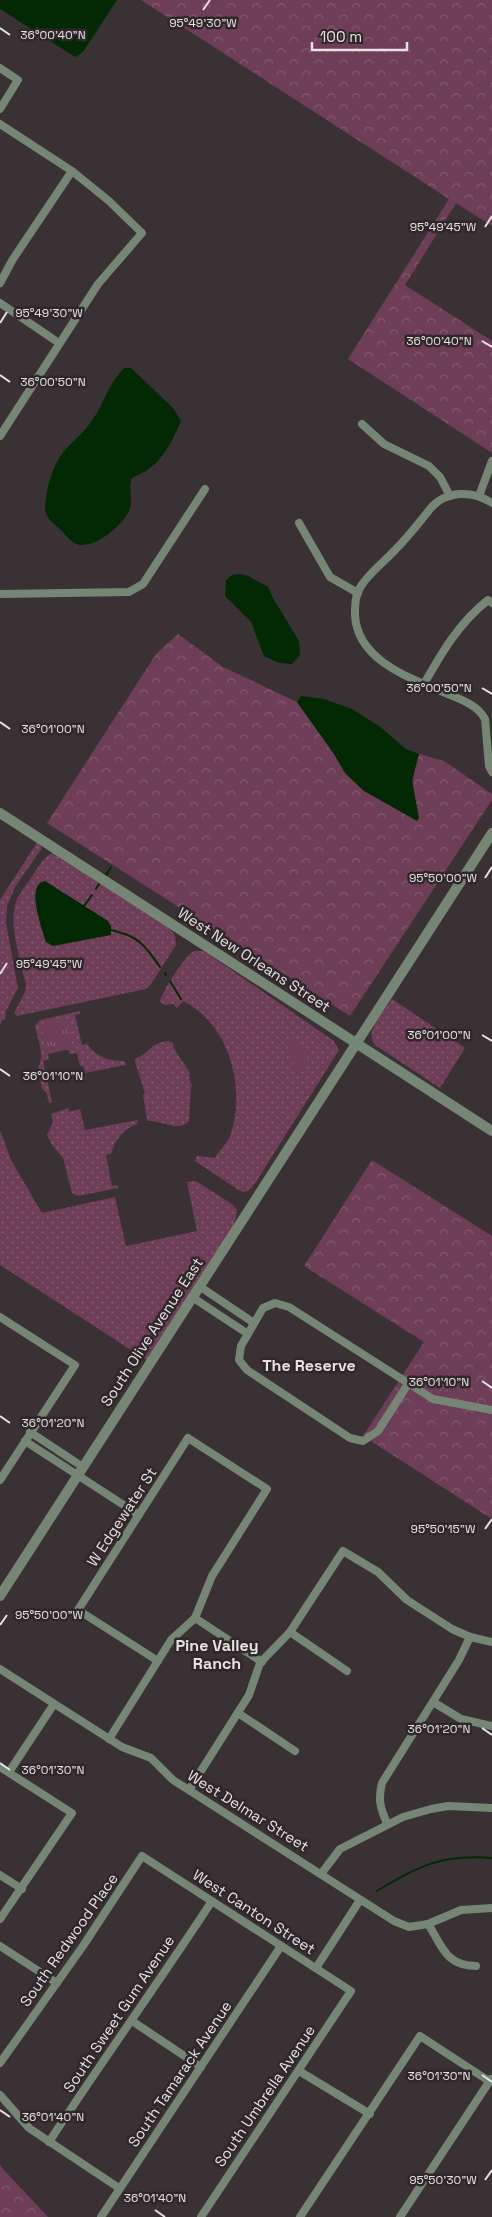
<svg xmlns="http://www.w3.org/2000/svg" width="492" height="2217" font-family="'Space Grotesk',sans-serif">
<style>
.grass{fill:url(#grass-dots)}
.forest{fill:url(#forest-crowns)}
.park{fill:url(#park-tufts)}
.garden{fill:#6e3d57}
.water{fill:#022903}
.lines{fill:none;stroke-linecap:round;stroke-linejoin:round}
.stream{stroke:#022903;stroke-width:2}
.minor{stroke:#758774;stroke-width:8}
.tertiary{stroke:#758774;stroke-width:10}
.ticks{fill:none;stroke:#e7e1e3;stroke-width:2}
.labels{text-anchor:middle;stroke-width:5;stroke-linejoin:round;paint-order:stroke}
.street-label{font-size:15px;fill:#e7e1e3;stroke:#30272b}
.neighbourhood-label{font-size:16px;font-weight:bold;fill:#e7e1e3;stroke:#30272b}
.ticks-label{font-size:12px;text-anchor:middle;fill:#e7e1e3;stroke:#30272b;stroke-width:5;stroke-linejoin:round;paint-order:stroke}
</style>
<defs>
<pattern id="grass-dots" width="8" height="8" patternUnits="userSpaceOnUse" patternTransform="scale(1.25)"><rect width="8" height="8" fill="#6e3d57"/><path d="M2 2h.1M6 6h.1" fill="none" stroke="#83596f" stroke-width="1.8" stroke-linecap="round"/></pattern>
<pattern id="forest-crowns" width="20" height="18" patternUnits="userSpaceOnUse" patternTransform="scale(1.25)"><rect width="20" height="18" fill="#6e3d57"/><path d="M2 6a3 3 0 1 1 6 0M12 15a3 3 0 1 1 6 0" fill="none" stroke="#83596f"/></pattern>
<pattern id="park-tufts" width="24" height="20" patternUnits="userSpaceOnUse" patternTransform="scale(1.25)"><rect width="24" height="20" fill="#6e3d57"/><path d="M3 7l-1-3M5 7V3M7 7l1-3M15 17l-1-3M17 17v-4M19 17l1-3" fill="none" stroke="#83596f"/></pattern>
</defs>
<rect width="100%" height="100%" fill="#3a3135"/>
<g class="grass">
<path d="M38,841l4,7 -27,39 -8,19 -1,17 12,65 -12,23 -1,8 -3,1 -2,6v-126z"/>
<path d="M53,853l5,1 111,73 6,9 1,9 -25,39 -5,5 -129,27 -3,-3 11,-21 1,-7c-5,-24 -18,-61 -10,-83 4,-10 11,-18 16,-26 6,-8 11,-19 21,-23z"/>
<path d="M194,951h10l130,90 5,9 -83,132c-5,5 -6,12 -16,9l-45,-30 2,-5 18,2c4,-8 12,-14 15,-22 17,-47 -1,-113 -47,-135l-6,7 -4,-4 -8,1 -5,-3c2,-11 25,-46 34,-51z"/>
<path d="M392,999l73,49 -25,40 -65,-43c-11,-14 9,-33 17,-46z"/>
<path d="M80,1011v3l-5,1 7,30 5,-1c8,12 23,18 37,17l2,4 -41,8 -2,-7h-3l-3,-13 -7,1 -2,-5 -20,5 1,5 -6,2 9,41 -3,1 -2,-9 -5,-6 -4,-20c7,-12 0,-28 -3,-42l5,-6z"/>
<path d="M169,1041l5,3 -1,3 17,26 -1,4 3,9 -1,1 -2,34c-10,12 -27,-1 -41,0l-1,-2 -4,-24 2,-2 -10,-31v-3c16,-7 14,-16 34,-18z"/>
<path d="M68,1108l1,4 11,-3 5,21 53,-10 -1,4c-14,5 -22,16 -26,30l-5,1 6,31 5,-1 1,3 -40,8 -6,-3 -9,-35 -11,-13 -5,-10 6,-13 -2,-8z"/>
<path d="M0,1130l11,30 31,53 73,-16 11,49 71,-15 -10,-49 8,-1 4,2 33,21 5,6 -1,8 -7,17 -81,126 -148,-96z"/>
</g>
<g class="forest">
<path d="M141,0h351v226l-36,-23 -51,82 87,56v112l-144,-94 101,-160z"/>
<path d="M178,634l45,33 74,35 37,52 11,19 19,18 53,16c-6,-19 -5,-34 2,-53l25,7 48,33v6l-142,216 -303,-193 109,-169z"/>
<path d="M372,1160l120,76v283l-129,-83 61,-94 -120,-76z"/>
<path d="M0,2165l4,5 44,47h-48z"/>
</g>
<path class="park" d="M66,1019l7,31h-11l-15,4 -6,-30z"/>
<path class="garden" d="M287,1040l13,3 8,11 -3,13 -10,9 2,-6 -7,-12z"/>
<g class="water">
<path d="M0,0h117l-34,52 -8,5 -75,-48z"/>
<path d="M124,368h7l42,40 8,13c-7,16 -16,36 -31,47 -5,4 -12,7 -18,10 -4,10 1,19 -2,30 -4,15 -33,39 -50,37 -7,-1 -13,-8 -18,-14 -7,-7 -17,-12 -17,-23 1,-19 7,-42 19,-57 8,-9 17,-16 24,-25 15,-18 18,-39 36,-58z"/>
<path d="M241,574l7,2 20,11 5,11 26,43 1,14 -8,9 -13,-1 -15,-7 -13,-34 -26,-26 1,-16 6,-5z"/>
<path d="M301,696l23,3 28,10 27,17 27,23 13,5 -7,27 7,37 -2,3 -53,-30 -19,-18 -11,-19 -37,-52z"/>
<path d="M45,881l63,40 3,5v9l-58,11 -7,-4c-4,-14 -21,-58 -1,-61z"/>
</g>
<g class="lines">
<g class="stream">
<path d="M106,875l5,-8"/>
<path d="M96,889l3,-5"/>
<path d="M84,906l8,-11"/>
<path d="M111,930c28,6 34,15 49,37"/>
<path d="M165,973l1,2"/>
<path d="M170,981l11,18"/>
<path d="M377,1891c42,-25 64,-37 115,-33"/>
</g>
<g class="minor">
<path d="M0,68l18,12 -18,29"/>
<path d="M0,124l72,47 37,30 33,32 -44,51 -98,152"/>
<path d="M0,283l13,-24 59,-88"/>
<path d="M0,303l59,40"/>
<path d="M362,424l22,20 45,22 11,11 10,19"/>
<path d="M479,496l13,-35"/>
<path d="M492,503c-20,-13 -46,-13 -62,6 -11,14 -22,28 -35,41 -11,12 -25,22 -34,36 -6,9 -6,19 -6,29 2,46 57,64 93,79 14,6 29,11 37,25l4,47 3,6"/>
<path d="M299,523l31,54 28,16"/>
<path d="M0,594l129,-2 14,-8 62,-95"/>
<path d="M424,684c18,-32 35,-61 64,-84l4,3"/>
<path d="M199,1286l55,37"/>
<path d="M192,1297l56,37"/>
<path d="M0,1317l75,48 -75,115"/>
<path d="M408,1384l-30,47 -15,10 -13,-3 -103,-68 -8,-10 2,-14 22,-38 12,-5 14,4 144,92 59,11"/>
<path d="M30,1432l53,35"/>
<path d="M25,1441l114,74"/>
<path d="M195,1618l67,44"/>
<path d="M290,1632l57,39"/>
<path d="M0,1669l122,78 29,11 22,22 221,141 15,6 19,-3c14,21 17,42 48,42"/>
<path d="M433,1702l28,17 31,7"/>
<path d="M238,1713l57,38"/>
<path d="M109,1739l62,-99 24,-22 17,-42 55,-87 -79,-51 -110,172 80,51"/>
<path d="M0,1767l72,46 -72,106"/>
<path d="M9,1772l45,-68"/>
<path d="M189,1790l60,-95 11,-32 30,-31 53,-81 35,21 29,28 45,29 18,8 22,5"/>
<path d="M387,1823c-7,-15 -9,-24 -5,-40l77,-123 11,-23"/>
<path d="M321,1874l19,-25 63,-32 28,-8 17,-3 44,2"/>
<path d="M0,1875l22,14"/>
<path d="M428,1924l33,-14 31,-2"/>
<path d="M0,1946l57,37"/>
<path d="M316,1968l44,-68"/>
<path d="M132,2021l69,46"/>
<path d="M0,2063l83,-117 59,-90 209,135 -150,226"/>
<path d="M299,2071l71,43"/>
<path d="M0,2095l29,33 90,60"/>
<path d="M49,2142c53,-81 110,-160 163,-241"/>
<path d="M101,2217l180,-271"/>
<path d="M300,2217l120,-181 69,45"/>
<path d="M400,2217l91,-138"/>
</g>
<g class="tertiary">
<path d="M0,813l492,318"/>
<path d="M0,1596l492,-763"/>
</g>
</g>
<path class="ticks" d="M203,10l7,-10M0,28l10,7M485,227l7,-11M0,323l7,-11M482,341l10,6M0,375l10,7M482,688l10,6M0,722l10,7M485,878l7,-11M0,974l7,-11M482,1035l10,6M0,1069l10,7M482,1381l10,7M0,1416l10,7M485,1529l7,-10M0,1625l7,-10M482,1728l10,7M0,1763l10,7M482,2075l10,7M0,2110l10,7M485,2180l7,-10M155,2210l10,7"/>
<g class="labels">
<g class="street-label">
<text transform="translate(254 960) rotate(33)" y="5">West New Orleans Street</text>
<text transform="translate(152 1332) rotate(-57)" y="5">South Olive Avenue East</text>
<text transform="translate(122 1517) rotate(-57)" y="5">W Edgewater St</text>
<text transform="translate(248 1811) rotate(32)" y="5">West Delmar Street</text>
<text transform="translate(254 1912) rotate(33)" y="5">West Canton Street</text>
<text transform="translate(69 1940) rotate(-55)" y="5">South Redwood Place</text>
<text transform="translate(119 2014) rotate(-56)" y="5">South Sweet Gum Avenue</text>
<text transform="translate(180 2074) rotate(-56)" y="5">South Tamarack Avenue</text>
<text transform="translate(265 2096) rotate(-56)" y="5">South Umbrella Avenue</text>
</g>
<g class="neighbourhood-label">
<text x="309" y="1371">The Reserve</text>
<text x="217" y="1651">Pine Valley<tspan x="217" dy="18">Ranch</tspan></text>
</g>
</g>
<g class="ticks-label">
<text x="203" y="27">95°49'30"W</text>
<text x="53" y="39">36°00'40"N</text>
<text x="443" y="231">95°49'45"W</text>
<text x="49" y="317">95°49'30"W</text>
<text x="439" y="345">36°00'40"N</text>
<text x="53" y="386">36°00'50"N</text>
<text x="439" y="692">36°00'50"N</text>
<text x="53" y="733">36°01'00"N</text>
<text x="443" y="882">95°50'00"W</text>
<text x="49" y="968">95°49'45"W</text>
<text x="439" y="1039">36°01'00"N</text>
<text x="53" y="1080">36°01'10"N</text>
<text x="439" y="1386">36°01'10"N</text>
<text x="53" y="1427">36°01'20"N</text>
<text x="443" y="1533">95°50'15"W</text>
<text x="49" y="1619">95°50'00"W</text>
<text x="439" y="1733">36°01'20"N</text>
<text x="53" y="1774">36°01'30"N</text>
<text x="439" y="2080">36°01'30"N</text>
<text x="53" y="2121">36°01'40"N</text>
<text x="443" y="2184">95°50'30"W</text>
<text x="155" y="2202">36°01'40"N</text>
</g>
<path d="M312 42v8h95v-8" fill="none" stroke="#e7e1e3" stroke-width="2.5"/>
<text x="320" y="42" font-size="15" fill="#e7e1e3" stroke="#30272b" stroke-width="4" paint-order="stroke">100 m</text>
</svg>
